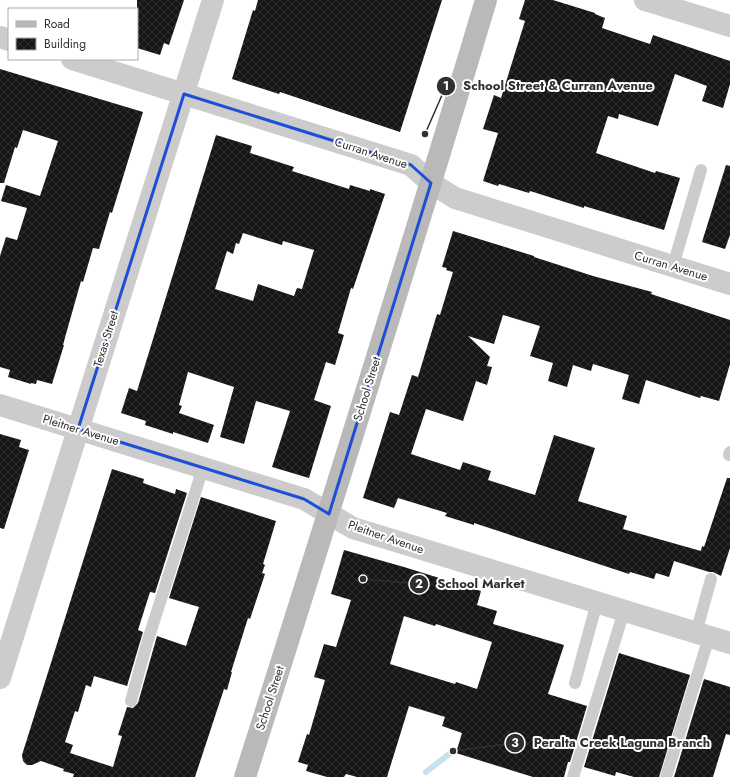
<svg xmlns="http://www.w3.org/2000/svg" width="730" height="777" font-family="Jost,sans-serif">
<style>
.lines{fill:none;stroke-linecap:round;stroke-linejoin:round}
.stream{stroke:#c6e2ee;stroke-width:6}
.building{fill:url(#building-cross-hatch);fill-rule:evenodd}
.lane{stroke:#ccc;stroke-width:12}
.street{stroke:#ccc;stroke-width:22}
.secondary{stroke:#b9b9b9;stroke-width:22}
.marked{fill:none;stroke:#1d4ed8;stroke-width:3;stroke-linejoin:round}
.labels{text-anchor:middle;stroke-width:4;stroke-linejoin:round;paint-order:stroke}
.street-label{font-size:12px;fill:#2f2f2f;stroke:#fff}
.leader{fill:none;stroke:#2f2f2f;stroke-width:1.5}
.callout-dot{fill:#2f2f2f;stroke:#fff;stroke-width:1.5}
.mark-label{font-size:12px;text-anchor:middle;font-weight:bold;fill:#fff}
.callout-label{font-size:13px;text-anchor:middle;font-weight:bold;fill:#2f2f2f;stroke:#fff;stroke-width:4;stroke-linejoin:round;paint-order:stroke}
</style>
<defs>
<pattern id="building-cross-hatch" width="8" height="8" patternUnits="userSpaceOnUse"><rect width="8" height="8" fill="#161616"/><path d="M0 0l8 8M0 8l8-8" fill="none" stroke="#303030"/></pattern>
</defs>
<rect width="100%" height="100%" fill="#fff"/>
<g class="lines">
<path class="stream" d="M426,772l27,-21"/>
</g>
<g class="building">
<path d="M137,0h47l-15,45 -5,-2 -4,12 -23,-7z"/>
<path d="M258,0h184l-42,132 -120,-40 -1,2 -47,-15 21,-69 2,1z"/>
<path d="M525,0h28l42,13v1l10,4 -3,10 48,16 3,-9 77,26v23l-7,24 -21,-7 5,-15 -32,-12 -17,52 -39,-12 -1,5 -10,-3 -12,37 59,20 1,-2 24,7 -16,52 -80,-24v2l-54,-17 -1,2 -30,-9 -1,2 -15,-5 15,-48 -15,-4 11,-34 7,3 24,-77 -6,-2z"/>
<path d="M0,69l143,43 -31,101 -2,-1 -11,37 -6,-1 -10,34 -2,-1 -15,53 -3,11h1l-12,39 -15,-4 -1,4 -5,-1v1l-23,-7 2,-7 -10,-3v-111l6,-19 11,3 10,-32 -26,-7 5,-16 34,11 18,-55 -35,-11 -6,18 -2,-1 -11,36h-4z"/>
<path d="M216,135l36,11 -2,7 44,14 -2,4 57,18 1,-4 20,6v-2l15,5 -32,95 -2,-1 -13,45 6,2 -9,30 -9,-3 -12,38 17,6 -22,72 -37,-11 18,-56 -34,-10 -12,43 -24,-7 14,-50 -46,-15 -9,33 3,1 -3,7 35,12 -6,18 -35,-11v2l-28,-9 1,-4 -25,-8 8,-25 8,3zM243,233l39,12 1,-4 31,9 -12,39 -5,-1 -3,8 -36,-12 -5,17 -38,-12 12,-38 6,3 3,-11 3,1z"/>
<path d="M726,165l4,1v69l-5,14 -23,-7z"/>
<path d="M453,231l81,25v1l59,19 59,16 -1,2 79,26v44l-11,37 -18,-5 -1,2 -54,-18 -7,24 -17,-5 7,-24 -36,-11 -2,7 -18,-6 -6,22 -19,-6 5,-18 -23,-7 10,-30 -37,-11 -9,29 -26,-8 22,21 -3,9 5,1 -5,18 -11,-4 -13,40 -37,-12 -15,45 49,16 3,-8 28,9 -3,9 47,15 19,-60 41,13 -17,53 49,15 -4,13 78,22 1,-5 2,1 23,-69h3v70l-9,28 -8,-4h-4l-35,-11 -5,16 -13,-4 -2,6 -24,-7 -1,2 -155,-51v2l-29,-9 2,-3 -49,-15 -4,10 -31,-10 27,-86 9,3 13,-40 6,2 19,-63 3,1 13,-43 -7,-2 1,-2 -5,-1z"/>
<path d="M0,434l21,6 -2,7 10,3 -25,79 -4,-1z"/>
<path d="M112,469l32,10 -1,4 32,11 1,-5 11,4 -32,100 -5,-1 -12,38 5,2 -16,54 -33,-10 -3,11 -5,-2 -8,27 -3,-1 -10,31 8,3 -3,8 43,14 9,-31 -4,-1 9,-28 6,1 5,-5 19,-67 29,10 13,-39 -30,-9 32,-101 75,24 -13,43 2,1 -3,8 3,1 -15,45 -2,-1 -17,54h1l-5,18 -3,-1 -29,88h-122l1,-3 -11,-3 1,-2 -23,-8 -9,4h-5l-4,-4 -1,-6z"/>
<path d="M344,550l60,17 77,24 -4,14 20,6 -4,13 71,21 -16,49 39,12 -17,56h-2l-4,15h-31l-77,-24 6,-20 -20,-7 3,-9 -36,-11 -22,71h-30l-11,-3 -2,3h-17l-21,-6 2,-6 -10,-3 9,-28 2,1 16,-55 -11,-3 10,-33 12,3 15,-47 -20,-6zM404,616l31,10 1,-2 56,18 -15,47 -21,-7 -1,2 -65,-20z"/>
<path d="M619,653l71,22 -31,102h-25l-18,-5 -1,4 -31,-9z"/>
<path d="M704,679l26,8v48l-4,-1 -13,43h-39z"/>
</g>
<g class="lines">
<g class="lane">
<path d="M673,266l28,-96"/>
<path d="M729,455l1,-3"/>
<path d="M696,633l15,-54"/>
<path d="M575,683l22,-81"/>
<path d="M131,701l16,-58 56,-175"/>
<path d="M574,777h-1l51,-166"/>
<path d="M666,777l43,-140"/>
</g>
<g class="street">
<path d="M645,0l85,26"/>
<path d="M0,37l9,3"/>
<path d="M72,59l339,106 20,18 24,15 275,86"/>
<path d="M0,405l304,94 49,29 377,115"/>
<path d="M0,678l213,-678"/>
</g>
<path class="secondary" d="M245,777c82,-258 163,-517 241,-777"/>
</g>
<path class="marked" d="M184,94l227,71 20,18 -102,331 -25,-15 -226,-70z"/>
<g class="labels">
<g class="street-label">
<text transform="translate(371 153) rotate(18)" y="4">Curran Avenue</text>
<text transform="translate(671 266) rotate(17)" y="4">Curran Avenue</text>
<text transform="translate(106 339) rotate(-73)" y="4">Texas Street</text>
<text transform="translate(367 389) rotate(-73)" y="4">School Street</text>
<text transform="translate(81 430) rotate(17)" y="4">Pleitner Avenue</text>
<text transform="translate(386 537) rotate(19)" y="4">Pleitner Avenue</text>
<text transform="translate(270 698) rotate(-72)" y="4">School Street</text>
</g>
</g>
<path class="leader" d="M425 134L446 86M363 579L419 584M453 751L515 743"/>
<g class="callout-dot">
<circle cx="425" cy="134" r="4"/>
<circle cx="363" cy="579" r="4"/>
<circle cx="453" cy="751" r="4"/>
<circle cx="446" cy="86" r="10"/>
<circle cx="419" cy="584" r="10"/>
<circle cx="515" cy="743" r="10"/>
</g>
<g class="mark-label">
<text x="446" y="90">1</text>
<text x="419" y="588">2</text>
<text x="515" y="747">3</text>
</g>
<g class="callout-label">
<text x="558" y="90">School Street &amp; Curran Avenue</text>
<text x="481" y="588">School Market</text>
<text x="622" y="747">Peralta Creek Laguna Branch</text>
</g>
<rect x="8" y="8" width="130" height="52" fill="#ffffff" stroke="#acacac"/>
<rect x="16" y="21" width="20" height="6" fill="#b9b9b9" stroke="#acacac"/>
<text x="44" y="28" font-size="12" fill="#2f2f2f">Road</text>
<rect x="16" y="38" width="20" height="12" fill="url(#building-cross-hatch)" stroke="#acacac"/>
<text x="44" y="48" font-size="12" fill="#2f2f2f">Building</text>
</svg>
